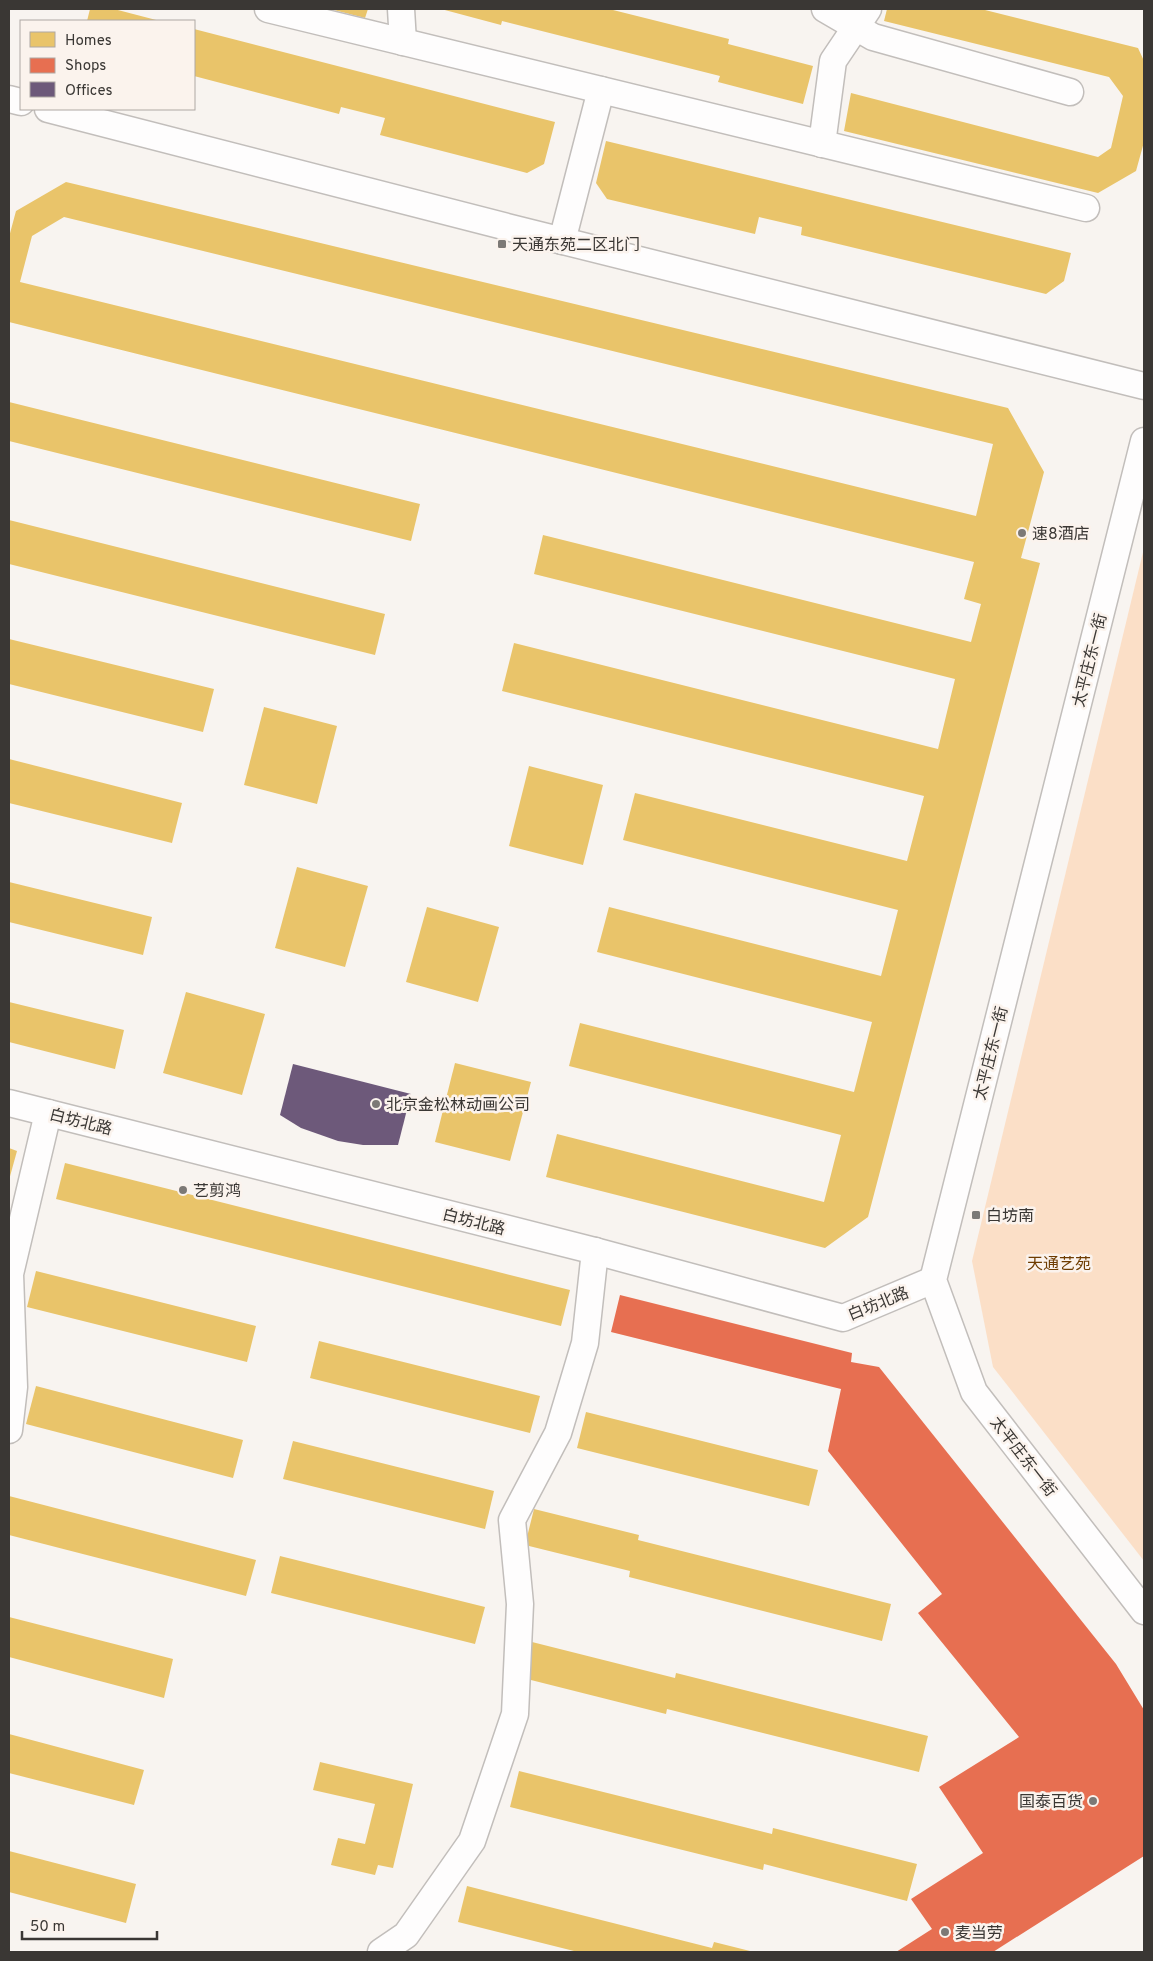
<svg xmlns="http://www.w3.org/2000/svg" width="1153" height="1961" font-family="Overpass,'Noto Sans SC',sans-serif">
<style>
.green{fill:#fbdfc7}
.homes{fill:#e9c46a;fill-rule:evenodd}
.shops{fill:#e76f51}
.offices{fill:#6d597a}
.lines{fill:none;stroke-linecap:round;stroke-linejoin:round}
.minor-casing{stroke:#c2bebb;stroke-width:29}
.minor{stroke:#fefdfd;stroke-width:26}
.poi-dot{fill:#7c7976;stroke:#fbf3ed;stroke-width:2}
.labels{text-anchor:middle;stroke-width:5;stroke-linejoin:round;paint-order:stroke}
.poi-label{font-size:16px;fill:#3a3734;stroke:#fbf3ed;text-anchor:start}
.street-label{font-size:16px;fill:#3a3734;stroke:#fbf3ed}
.park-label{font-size:16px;fill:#6e3c00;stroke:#fbf3ed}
</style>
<rect width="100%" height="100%" fill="#f8f4f0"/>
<path class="green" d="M1144,548v1013l-151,-194 -21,-106z"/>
<g class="homes">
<path d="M90,9h24l46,12h-73z"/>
<path d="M330,9h38l-3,9z"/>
<path d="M441,9h168l120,30 -1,5 85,22 -10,38 -85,-22 2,-6 -218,-55 -1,4z"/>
<path d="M887,9h94l157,39 6,13v81l-8,29 -38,22 -254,-62 7,-38 247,64 13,-9 12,-52 -14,-19 -225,-56z"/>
<path d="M194,29l361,93 -11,42 -17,9 -147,-38 5,-17 -44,-11 -2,7 -145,-38z"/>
<path d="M606,141l465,112 -7,28 -18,13 -245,-59 1,-8 -43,-10 -4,17 -148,-35 -11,-16z"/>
<path d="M66,182l942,226 36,64 -23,86 19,5 -172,654 -43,31 -279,-71 11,-43 267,68 17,-67 -272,-69 11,-43 274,69 18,-70 -275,-70 12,-45 272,69 17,-66 -275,-70 12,-47 272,68 17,-65 -422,-105 12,-48 424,106 17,-70 -421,-105 9,-39 428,107 10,-38 -17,-5 10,-37 -965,-240v-85l7,-26zM64,217l929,227 -17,72 -956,-234 12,-46z"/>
<path d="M9,402l411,102 -9,37 -402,-100z"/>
<path d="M9,520l376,94 -10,41 -366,-91z"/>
<path d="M9,639l205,50 -11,43 -194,-48z"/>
<path d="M264,707l73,19 -20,78 -73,-19z"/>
<path d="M9,759l173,44 -10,40 -163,-40z"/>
<path d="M529,766l74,19 -20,80 -74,-19z"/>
<path d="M297,867l71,19 -23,81 -70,-19z"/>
<path d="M9,882l143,35 -9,38 -134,-33z"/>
<path d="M427,907l72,20 -21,75 -72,-20z"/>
<path d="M186,992l79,22 -23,81 -79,-22z"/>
<path d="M9,1002l115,28 -9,39 -106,-27z"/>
<path d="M455,1063l76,19 -21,79 -75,-19z"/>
<path d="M9,1148l8,3 -8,29z"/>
<path d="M65,1163l505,127 -9,36 -505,-127z"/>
<path d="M36,1271l220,55 -9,36 -220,-55z"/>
<path d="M319,1341l221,55 -10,37 -220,-55z"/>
<path d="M36,1386l207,54 -10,38 -207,-54z"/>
<path d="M586,1412l232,58 -9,36 -232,-58z"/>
<path d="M293,1441l201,50 -9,38 -202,-50z"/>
<path d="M9,1496l247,64 -10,36 -237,-61z"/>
<path d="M534,1509l105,26 -1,5 253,64 -9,37 -253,-64 1,-6 -105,-26z"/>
<path d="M280,1556l205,51 -10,37 -204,-51z"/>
<path d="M9,1617l164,42 -9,39 -155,-41z"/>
<path d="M532,1642l143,36 1,-5 252,63 -9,36 -252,-63 -1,5 -143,-36z"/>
<path d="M9,1734l135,36 -10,35 -125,-32z"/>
<path d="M320,1762l93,22 -20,84 -15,-3 -3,10 -44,-10 7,-27 27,6 10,-40 -62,-14z"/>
<path d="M519,1771l253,63 1,-6 144,36 -10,37 -143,-37 -1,6 -253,-63z"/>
<path d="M9,1851l127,33 -10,39 -117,-31z"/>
<path d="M467,1886l245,62 2,-6 40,10h-176l-120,-30z"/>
</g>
<path class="shops" d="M620,1295l232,58 -1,9 28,5 237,297 28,46v146l-151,96h-97l36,-23 -21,-30 72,-46 -44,-66 80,-50 -101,-124 24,-19 -114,-143 13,-62 -230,-57z"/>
<path class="offices" d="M293,1064l118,30 -13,51h-35l-25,-4 -37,-13 -21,-13z"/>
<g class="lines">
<defs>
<g id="minor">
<path d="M268,9l818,199"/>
<path d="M401,9l2,33"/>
<path d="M825,9l48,28 197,55"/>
<path d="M9,99l12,3"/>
<path d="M48,109l459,118 637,159"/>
<path d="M822,144l11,-83 35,-52"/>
<path d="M562,241l39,-151"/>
<path d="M1144,441l-211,839 41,112 170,219"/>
<path d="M9,1103l586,148 248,67 90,-38"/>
<path d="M9,1430l5,-43 -4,-113 38,-161"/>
<path d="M381,1952l25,-17 66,-94 43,-127 5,-110 -8,-84 46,-87 27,-90 10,-92"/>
</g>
</defs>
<use href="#minor" class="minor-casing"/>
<use href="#minor" class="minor"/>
</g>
<g class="poi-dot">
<rect x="497" y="239" width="10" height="10" rx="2.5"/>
<circle cx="1022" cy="533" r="5"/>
<circle cx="376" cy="1104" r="5"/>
<circle cx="183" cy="1190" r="5"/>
<rect x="971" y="1210" width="10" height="10" rx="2.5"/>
<circle cx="1093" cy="1801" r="5"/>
<circle cx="945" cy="1932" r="5"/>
</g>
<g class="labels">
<g class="poi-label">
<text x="512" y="250">天通东苑二区北门</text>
<text x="1032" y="539">速8酒店</text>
<text x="386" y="1110">北京金松林动画公司</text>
<text x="193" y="1196">艺剪鸿</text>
<text x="986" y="1221">白坊南</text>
<text x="1083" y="1807" text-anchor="end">国泰百货</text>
<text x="955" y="1938">麦当劳</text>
</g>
<g class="street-label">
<text transform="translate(1089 660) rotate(-76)" y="6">太平庄东一街</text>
<text transform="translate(990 1053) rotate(-76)" y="6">太平庄东一街</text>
<text transform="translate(81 1121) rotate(14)" y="6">白坊北路</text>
<text transform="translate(474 1221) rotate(14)" y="6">白坊北路</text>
<text transform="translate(878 1303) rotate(-22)" y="6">白坊北路</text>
<text transform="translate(1024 1456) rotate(52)" y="6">太平庄东一街</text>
</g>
<g class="park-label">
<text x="1059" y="1269">天通艺苑</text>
</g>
</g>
<rect width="1153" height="1961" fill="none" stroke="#3a3734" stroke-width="20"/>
<rect x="20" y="20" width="175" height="90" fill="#fbf3ed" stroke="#aea8a3"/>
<rect x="30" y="32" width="25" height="15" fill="#e9c46a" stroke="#aea8a3"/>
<text x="65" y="45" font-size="15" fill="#3a3734">Homes</text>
<rect x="30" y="58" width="25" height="15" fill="#e76f51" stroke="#aea8a3"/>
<text x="65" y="70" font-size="15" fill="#3a3734">Shops</text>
<rect x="30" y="82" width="25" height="15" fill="#6d597a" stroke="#aea8a3"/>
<text x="65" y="95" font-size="15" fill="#3a3734">Offices</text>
<path d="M22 1931v8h135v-8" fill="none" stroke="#3a3734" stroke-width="2.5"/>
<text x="30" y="1931" font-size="15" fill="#3a3734" stroke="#fbf3ed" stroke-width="4" paint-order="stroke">50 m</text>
</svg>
